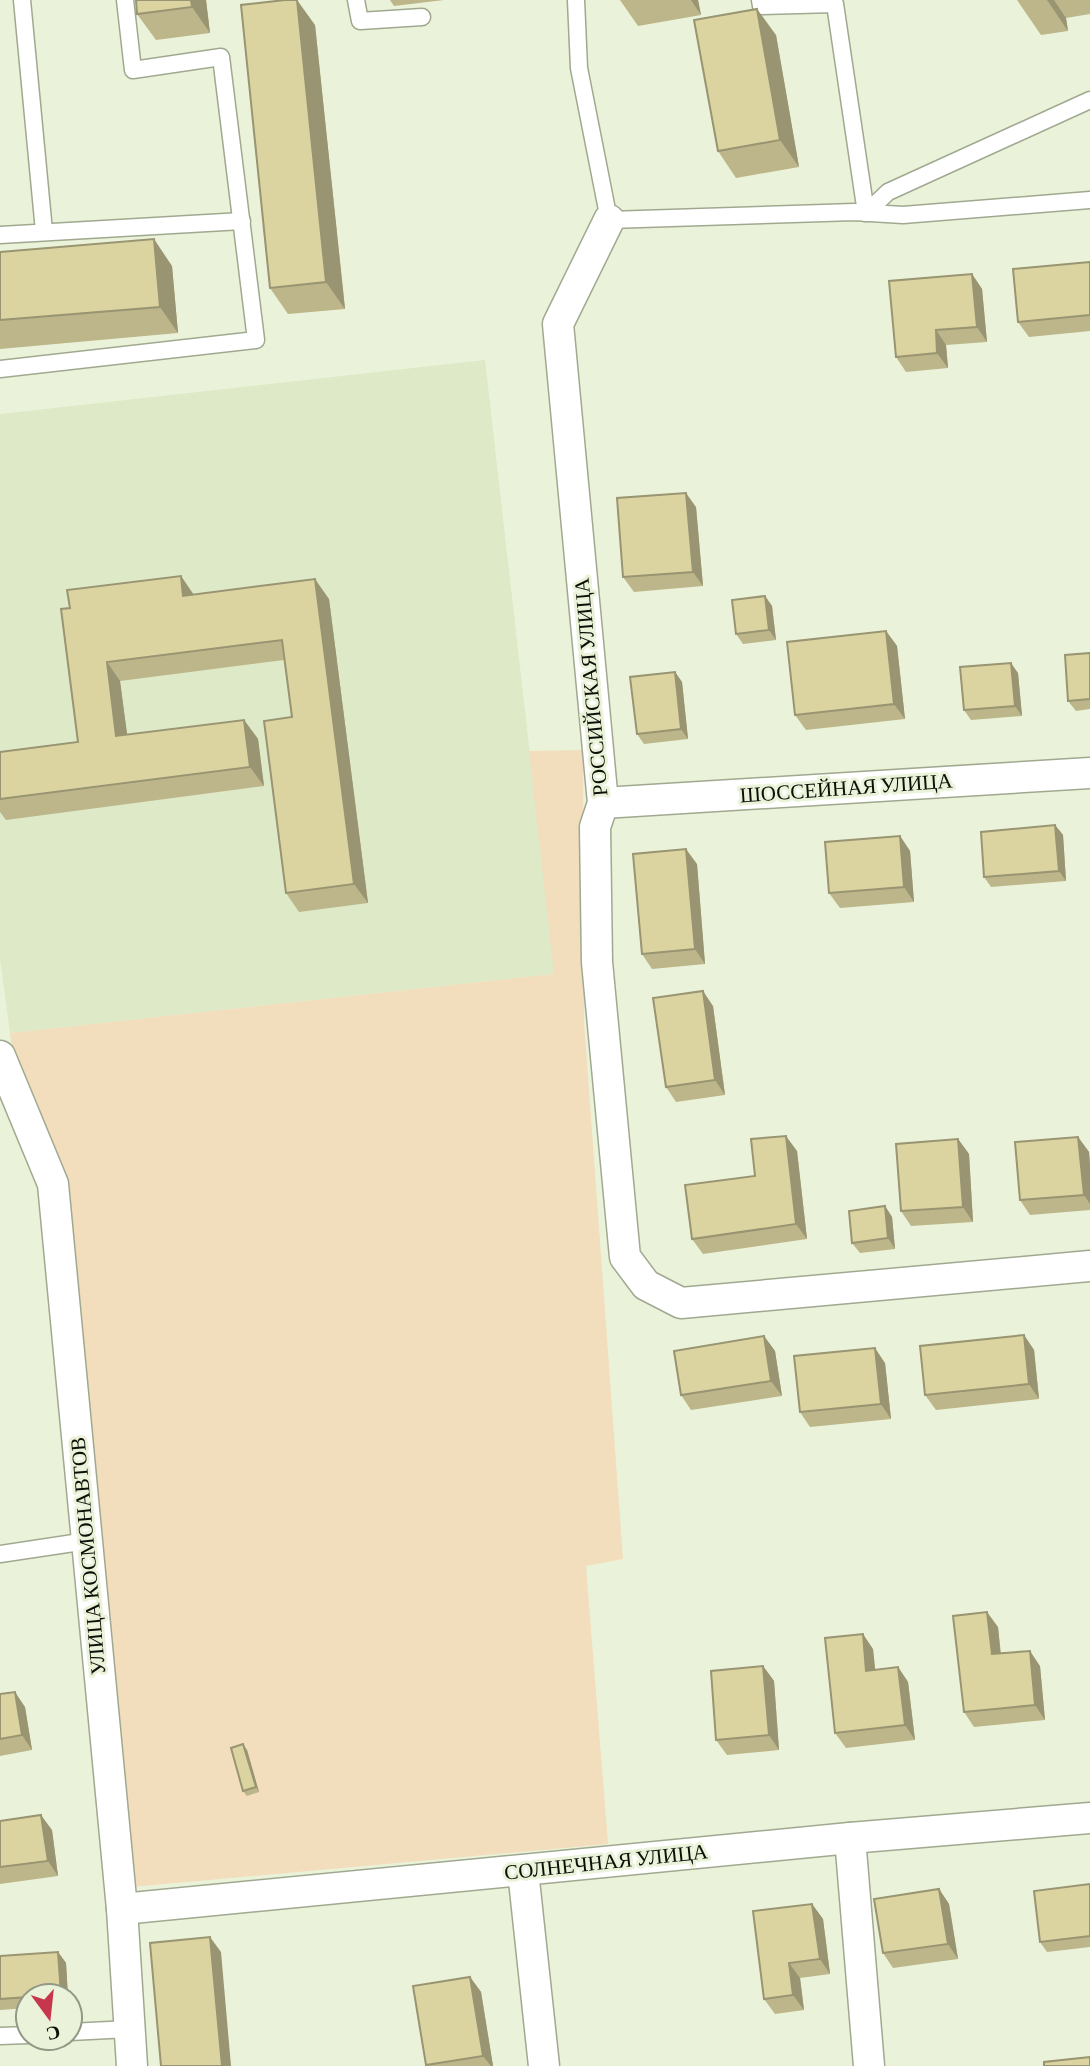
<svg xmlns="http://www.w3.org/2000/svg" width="1090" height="2066" font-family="'Crimson Pro',serif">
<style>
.built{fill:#dee9c8}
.green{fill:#f2ddbc}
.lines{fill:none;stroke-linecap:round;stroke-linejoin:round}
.service-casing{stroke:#a0a990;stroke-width:19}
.minor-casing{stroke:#a0a990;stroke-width:33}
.service{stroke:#fff;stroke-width:16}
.minor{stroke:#fff;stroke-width:30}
.wall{fill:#bcb68a}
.shaded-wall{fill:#999471}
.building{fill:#dbd4a1;stroke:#999471;stroke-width:2}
.labels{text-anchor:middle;stroke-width:6;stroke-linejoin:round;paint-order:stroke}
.street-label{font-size:21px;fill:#0c0f07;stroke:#eaf3d9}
</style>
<rect width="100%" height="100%" fill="#eaf3d9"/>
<path class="built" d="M485,360l70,614 -545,59 -10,-74v-545z"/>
<path class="green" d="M583,750l1,271 39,538 -37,7 22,278 -477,43 -74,-706 -41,-104 -6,-44 544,-59 -25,-223z"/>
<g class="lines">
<defs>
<g id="service">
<path d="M22,0l22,231"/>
<path d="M356,0l4,21 62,-4"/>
<path d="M576,0l3,68 30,152 245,-8 49,3 187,-15"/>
<path d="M760,0l1,6 74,-2 31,209 22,-21 202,-92"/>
<path d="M0,235l242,-14"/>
<path d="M0,369l256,-29 -35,-283 -88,13 -8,-70"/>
<path d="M0,1554l87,-13"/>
<path d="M70,2032l59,-3"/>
<path d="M0,2036l28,-1"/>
</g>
<g id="minor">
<path d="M609,220l-51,104 45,479 -8,24 2,135 28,295 21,28 35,18 409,-37"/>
<path d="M603,803l487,-30"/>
<path d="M0,1056l53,128 69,725 10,157"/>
<path d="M850,1838l19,228"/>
<path d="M523,1871l21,195"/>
<path d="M122,1909l728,-71 240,-20"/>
</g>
</defs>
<use href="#service" class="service-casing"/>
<use href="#minor" class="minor-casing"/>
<use href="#service" class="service"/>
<use href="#minor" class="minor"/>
</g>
<g class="wall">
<path d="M206,0l4,33 -54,7 -19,-26z"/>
<path d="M390,0h54l-50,6z"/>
<path d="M620,0h78l3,15 -63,11z"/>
<path d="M1017,0h73v14l-24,4 2,13 -27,4z"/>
<path d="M315,25l30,284 -57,5 -18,-26z"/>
<path d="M776,35l23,132 -63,11 -18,-27z"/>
<path d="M0,252l172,14 6,67 -178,16z"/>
<path d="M1090,262v69l-61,6 -11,-15z"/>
<path d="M972,274l10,15 5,53 -41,3 2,23 -42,4 -10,-15z"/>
<path d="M696,507l7,79 -69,6 -11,-15z"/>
<path d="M194,595l135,4 39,304 -69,9 -13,-19 6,-176 -8,-57 -164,21 7,54 117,-15 14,19 6,47 -258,34 -6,-8v-60l78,-10 -17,-133z"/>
<path d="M765,596l7,10 4,34 -33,4 -7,-10z"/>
<path d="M886,631l11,15 8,73 -99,11 -11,-15z"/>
<path d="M1090,653v56l-14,2 -8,-10z"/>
<path d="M675,672l7,10 6,57 -44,5 -7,-10z"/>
<path d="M1018,673l4,43 -51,4 -7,-10z"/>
<path d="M1055,825l8,10 3,46 -75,6 -7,-10z"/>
<path d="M900,836l10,15 4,51 -74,6 -11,-15z"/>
<path d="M697,864l8,100 -53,5 -10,-15z"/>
<path d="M713,1006l12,89 -49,7 -10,-15z"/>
<path d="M1078,1137l11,15 1,13v45l-60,5 -10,-15z"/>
<path d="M958,1139l11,15 4,68 -62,4 -10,-15z"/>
<path d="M797,1151l10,88 -104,15 -11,-15z"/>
<path d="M885,1206l7,11 3,32 -35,4 -8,-10z"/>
<path d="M1024,1335l10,15 5,49 -103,11 -11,-15z"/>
<path d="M764,1336l11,15 7,45 -91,14 -10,-15z"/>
<path d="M885,1363l6,56 -81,8 -10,-15z"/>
<path d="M998,1627l3,27 39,12 5,54 -71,7 -10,-15z"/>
<path d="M873,1649l2,21 23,-3 10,15 7,58 -69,8 -11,-15z"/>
<path d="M763,1666l11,15 5,69 -52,5 -11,-15z"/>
<path d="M0,1694l25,13 7,43 -32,6z"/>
<path d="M247,1750l12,42 -12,4 -4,-5z"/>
<path d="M0,1821l52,9 6,46 -58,8z"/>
<path d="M1090,1884v63l-43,5 -7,-10z"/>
<path d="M939,1889l10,15 9,55 -65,9 -10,-15z"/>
<path d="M812,1904l11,15 7,55 -30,4 4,32 -29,4 -11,-15z"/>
<path d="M58,1952l8,11 2,33h-40v12l-28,2v-54z"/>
<path d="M470,1977l11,15 12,74h-66l-1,-1z"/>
</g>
<g class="shaded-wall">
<path d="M191,0h15l4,33 -18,-26z"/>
<path d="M297,0l18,25 30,284 -19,-27z"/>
<path d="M691,0h7l3,15z"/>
<path d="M1047,0h7l12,18 2,13z"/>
<path d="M757,9l19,26 23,132 -19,-27z"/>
<path d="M154,239l18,27 6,67 -18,-26z"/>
<path d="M972,274l10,15 5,53 -10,-15z"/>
<path d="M936,330l10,15 2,23 -11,-15z"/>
<path d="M686,493l10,14 7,79 -10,-14z"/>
<path d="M181,576l13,19 -11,1z"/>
<path d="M315,579l14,20 39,304 -14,-19z"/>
<path d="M765,596l7,10 4,34 -7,-10z"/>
<path d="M886,631l11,15 8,73 -11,-15z"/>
<path d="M107,662l13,19 10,75 -14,-20z"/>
<path d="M1011,663l7,10 4,43 -7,-10z"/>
<path d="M675,672l7,10 6,57 -7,-10z"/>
<path d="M244,720l14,19 6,47 -14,-19z"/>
<path d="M1055,825l8,10 3,46 -7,-10z"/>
<path d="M900,836l10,15 4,51 -10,-15z"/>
<path d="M686,849l11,15 8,100 -10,-15z"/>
<path d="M703,991l10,15 12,89 -10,-15z"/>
<path d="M786,1136l11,15 10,88 -11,-15z"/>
<path d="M1078,1137l11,15 1,13v39l-6,-9z"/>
<path d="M958,1139l11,15 4,68 -10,-15z"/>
<path d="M885,1206l7,11 3,32 -7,-11z"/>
<path d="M1024,1335l10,15 5,49 -10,-15z"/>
<path d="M764,1336l11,15 7,45 -11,-15z"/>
<path d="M875,1348l10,15 6,56 -10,-15z"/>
<path d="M987,1612l11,15 4,42 -10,-15z"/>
<path d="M863,1634l10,15 4,37 -11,-15z"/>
<path d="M1030,1651l10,15 5,54 -10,-15z"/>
<path d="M763,1666l11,15 5,69 -10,-15z"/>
<path d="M898,1667l10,15 7,58 -10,-15z"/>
<path d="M15,1692l10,15 7,43 -10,-15z"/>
<path d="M243,1744l4,6 12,42 -3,-5z"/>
<path d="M41,1815l11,15 6,46 -10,-15z"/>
<path d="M939,1889l10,15 9,55 -10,-15z"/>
<path d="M812,1904l11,15 7,55 -10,-15z"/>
<path d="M210,1937l11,15 10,114h-9z"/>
<path d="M58,1952l8,11 2,33h-6l-1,-1z"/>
<path d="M789,1963l11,15 4,32 -11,-15z"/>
<path d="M470,1977l11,15 12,74h-2l-8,-10z"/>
</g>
<g class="building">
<path d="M136,0h55l1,7 -55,7z"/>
<path d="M285,0h12l29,282 -56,6 -29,-283z"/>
<path d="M757,9l23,131 -62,11 -24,-131z"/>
<path d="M154,239l6,68 -160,13v-68z"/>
<path d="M1090,262v53l-72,7 -5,-53z"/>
<path d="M972,274l5,53 -41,3 1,23 -41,4 -7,-76z"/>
<path d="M686,493l7,79 -70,5 -6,-79z"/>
<path d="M181,576l2,20 132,-17 39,305 -68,9 -22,-172 28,-4 -10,-77 -175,22 9,74 128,-16 6,47 -250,32v-47l78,-10 -17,-133 9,-1 -3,-18z"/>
<path d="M765,596l4,34 -33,4 -4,-34z"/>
<path d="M886,631l8,73 -99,11 -8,-73z"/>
<path d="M1090,653v46l-22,2 -3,-46z"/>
<path d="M1011,663l4,43 -51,4 -4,-43z"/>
<path d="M675,672l6,57 -44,5 -7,-57z"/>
<path d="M1055,825l4,46 -75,6 -3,-45z"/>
<path d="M900,836l4,51 -75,6 -4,-51z"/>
<path d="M686,849l9,100 -53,5 -9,-100z"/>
<path d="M703,991l12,89 -49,7 -13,-89z"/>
<path d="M786,1136l10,88 -104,15 -7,-54 70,-9 -4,-37z"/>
<path d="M1078,1137l6,58 -64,5 -5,-58z"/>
<path d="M958,1139l5,68 -62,4 -5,-67z"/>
<path d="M885,1206l3,32 -36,5 -3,-32z"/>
<path d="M1024,1335l5,49 -104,11 -5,-49z"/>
<path d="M764,1336l7,45 -90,14 -7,-44z"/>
<path d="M875,1348l6,56 -81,8 -6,-56z"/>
<path d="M987,1612l5,42 38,-3 5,54 -71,7 -11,-96z"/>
<path d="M863,1634l3,37 32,-4 7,58 -70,8 -10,-95z"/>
<path d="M763,1666l6,69 -53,5 -5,-69z"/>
<path d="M15,1692l7,43 -22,4v-45z"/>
<path d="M243,1744l13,43 -13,4 -12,-43z"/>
<path d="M41,1815l7,46 -48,6v-46z"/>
<path d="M1090,1884v52l-50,6 -6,-51z"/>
<path d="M939,1889l9,55 -65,9 -9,-54z"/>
<path d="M812,1904l8,55 -31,4 4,32 -29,4 -11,-88z"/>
<path d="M210,1937l12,129h-61l-11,-123z"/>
<path d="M58,1952l3,43 -33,1v1l-28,2v-43z"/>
<path d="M470,1977l13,79 -57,9 -13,-79z"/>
<path d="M1090,2057v9h-46v-4z"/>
</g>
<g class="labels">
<g class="street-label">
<text transform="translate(591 687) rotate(-95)" y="7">РОССИЙСКАЯ УЛИЦА</text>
<text transform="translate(846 788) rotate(-4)" y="7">ШОССЕЙНАЯ УЛИЦА</text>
<text transform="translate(88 1556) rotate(-95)" y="7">УЛИЦА КОСМОНАВТОВ</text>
<text transform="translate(606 1862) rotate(-6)" y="7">СОЛНЕЧНАЯ УЛИЦА</text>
</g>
</g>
<g transform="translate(49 2017) rotate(165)"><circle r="33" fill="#eaf3d9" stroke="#919885" stroke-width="2"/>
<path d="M0-5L12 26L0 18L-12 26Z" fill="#c6364d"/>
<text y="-10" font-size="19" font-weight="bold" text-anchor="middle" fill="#0c0f07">С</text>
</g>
</svg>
